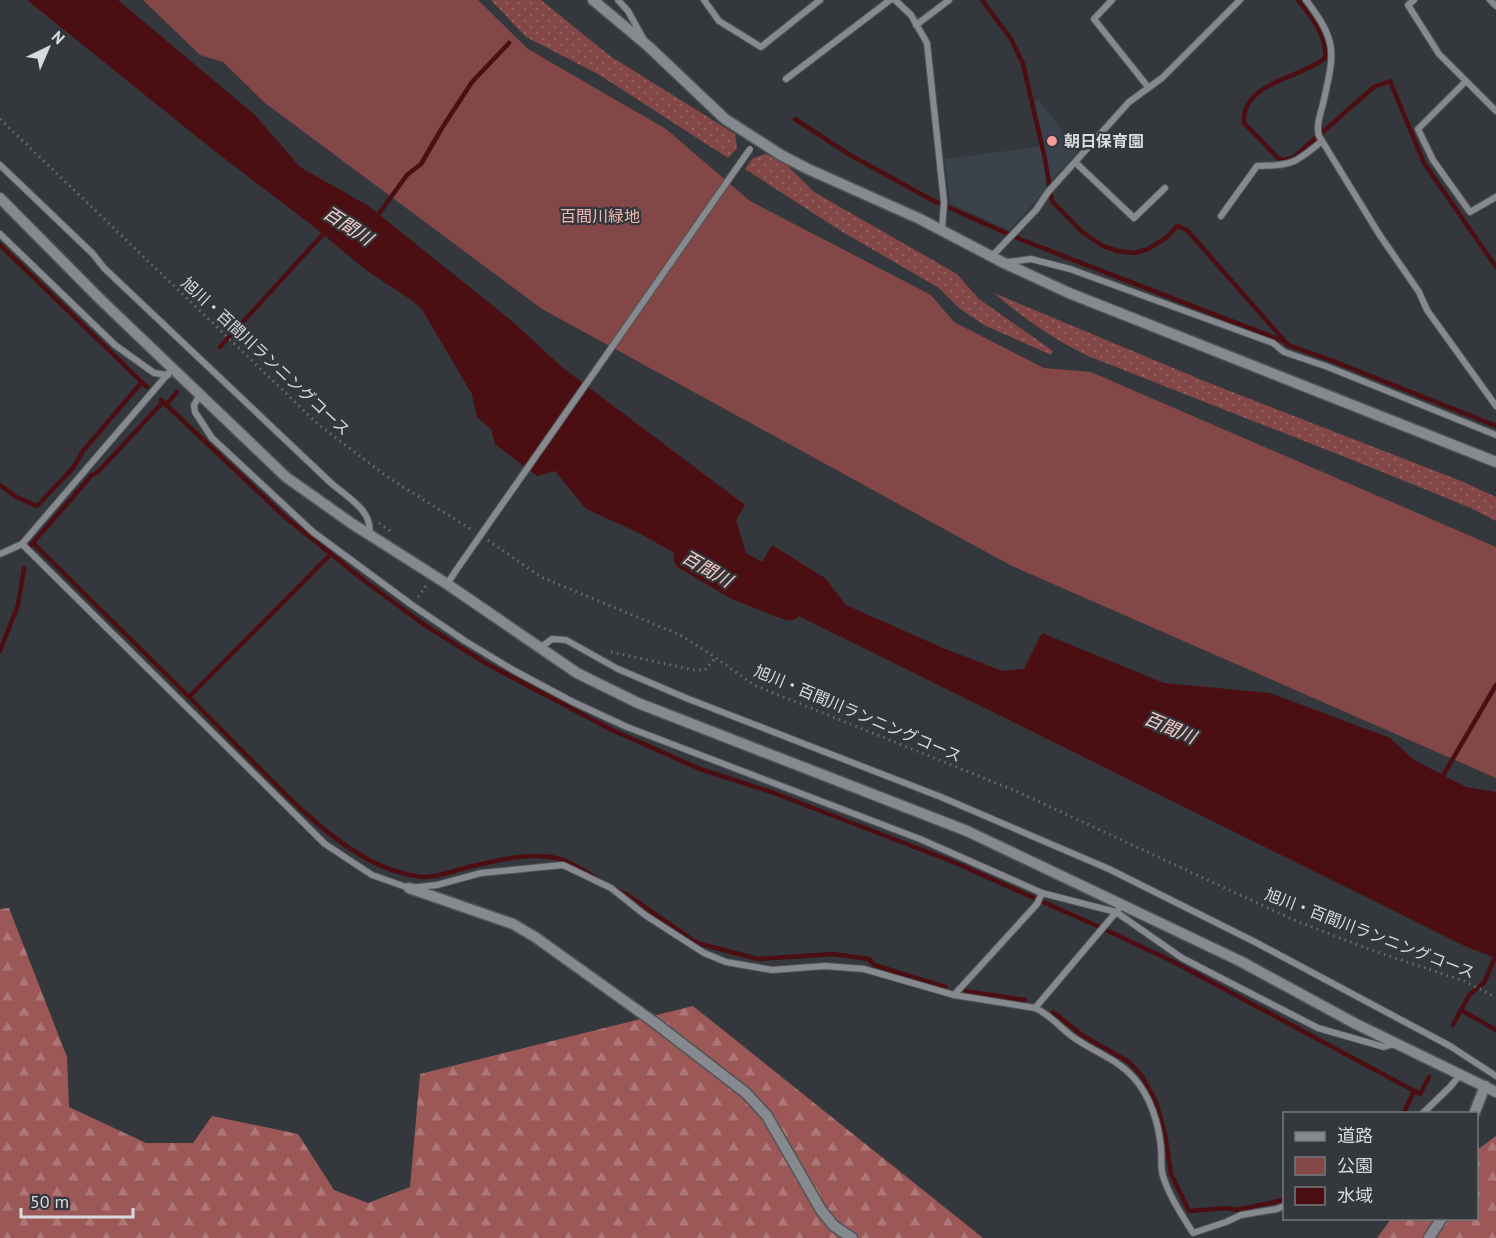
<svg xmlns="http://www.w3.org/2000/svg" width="1496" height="1238" font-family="'PT Sans','Noto Sans JP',sans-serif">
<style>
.built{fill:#3a424b}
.grass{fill:url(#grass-dots)}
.forest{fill:url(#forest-firs)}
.park{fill:#824746}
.water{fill:#4b0e13}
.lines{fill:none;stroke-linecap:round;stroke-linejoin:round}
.stream{stroke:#4b0e13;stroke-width:4.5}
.river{stroke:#4b0e13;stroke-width:27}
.minor-casing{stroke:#515457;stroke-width:8}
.tertiary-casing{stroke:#515457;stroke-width:13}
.path{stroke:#696d70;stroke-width:3;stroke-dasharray:1.5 4.5;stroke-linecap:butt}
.minor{stroke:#868a8f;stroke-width:6}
.tertiary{stroke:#868a8f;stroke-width:10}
.minor-bridge-casing{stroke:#515457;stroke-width:8;stroke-linecap:butt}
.minor-bridge{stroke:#868a8f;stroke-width:6}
.poi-dot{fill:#f59b99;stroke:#34383c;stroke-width:2}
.labels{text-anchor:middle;stroke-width:4.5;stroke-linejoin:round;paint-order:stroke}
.poi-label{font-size:16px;font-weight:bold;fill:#d8dbdd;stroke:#34383c;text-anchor:start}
.park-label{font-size:16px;fill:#f4b7b4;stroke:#34383c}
.street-label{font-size:16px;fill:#d8dbdd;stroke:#34383c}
.water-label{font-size:18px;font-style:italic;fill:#f7cdca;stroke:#34383c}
</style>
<defs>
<pattern id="grass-dots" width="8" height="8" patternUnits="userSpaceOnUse" patternTransform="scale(1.5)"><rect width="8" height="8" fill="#824746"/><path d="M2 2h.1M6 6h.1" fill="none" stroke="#936160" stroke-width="1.8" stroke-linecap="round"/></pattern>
<pattern id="forest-firs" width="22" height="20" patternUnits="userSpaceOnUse" patternTransform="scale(1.5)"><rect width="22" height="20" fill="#9c5857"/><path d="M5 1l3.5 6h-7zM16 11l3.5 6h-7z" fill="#ad7777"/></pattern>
</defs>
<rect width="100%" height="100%" fill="#34383c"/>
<path class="built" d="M1038,99l40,52 -26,28 -7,3 1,7 -13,15 -24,26 -59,-27 -5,-44 100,-13 -11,-43z"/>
<g class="grass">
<path d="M491,0h50l69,56 125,78 2,14 -9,10 -130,-84 -72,-37z"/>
<path d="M766,154l22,12 26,26 143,82 22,25 74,52 -2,4 -67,-30 -25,-17 -20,-20 -98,-57 -96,-62 8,-11z"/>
<path d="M994,293l215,90 252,98 35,16v24l-25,-13 -111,-45 -272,-107c-35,-17 -65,-38 -94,-63z"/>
</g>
<g class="forest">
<path d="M9,908l58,149 2,50 77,36h47l19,-27 86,18 36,56 34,13 42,-16 10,-113 273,-68 290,232h-983v-329z"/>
<path d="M1496,1136v102h-119l14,-19 85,-1 1,-68z"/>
</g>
<path class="park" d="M143,0h335l50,49 138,80 84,72 181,94 23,27 90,46 47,4 405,175v231l-486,-213 -468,-256 -277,-206 -42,-41 -23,-7z"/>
<path class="water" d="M27,0h91l137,115 45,52 67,38 145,116 51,47 182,137 -9,15 10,33 16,9 10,-17 53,33 21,27 97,43 59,23 22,-2 18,-36 122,50 106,10 120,45 24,22 52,27 30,5v166l-27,-10 -773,-383 -59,-33 -51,-23 -31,-38 -18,5 -42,-32 -4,-15 -14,-12 -17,-75 -50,-43 -43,-28 -53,-44 -102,-78z"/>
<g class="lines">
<g class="stream">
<path d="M982,0l29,39 12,25 22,95 7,42 30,31 21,14 15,5 17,2 13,-4 18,-11 11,-12 10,4 101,115 45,16 163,65"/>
<path d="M1298,0c13,16 30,37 27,58 -23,20 -84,24 -81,65l34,35 6,2 9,-2 81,-71 16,-6 34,82 72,104"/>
<path d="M795,119l55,36 82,45 90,40 261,101"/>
<path d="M375,219l32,-44 14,-11 21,-36 30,-46 37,-39"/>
<path d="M0,245l147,142"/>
<path d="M220,347l105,-115"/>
<path d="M161,400l124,117 77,62 64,47 61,38 125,66 88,39 74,24 177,68 144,64 77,36 248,133 9,-17"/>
<path d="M166,405l11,-13"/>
<path d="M0,485l16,12 21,9 36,-38 10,-17 59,-69"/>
<path d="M33,543l156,154 142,-143"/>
<path d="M31,545l61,-70 5,-2 66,-71"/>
<path d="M0,651l18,-46 6,-37"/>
<path d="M189,697c24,24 47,48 71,72 42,42 101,104 165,108 12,0 28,-6 40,-9 30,-7 64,-17 95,-9 12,3 25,13 36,19"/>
<path d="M1441,779l55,-94"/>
<path d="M614,888l15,8 68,47 61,16 75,-5 36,5 5,6 71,22"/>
<path d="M964,991l61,9"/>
<path d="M1461,1010l9,-16 14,-11 12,-28"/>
<path d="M1053,1012l29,23 47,27 13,14 14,26 9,32 6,40 18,37 39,-3 8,2 48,-10"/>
<path d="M1453,1025l8,-15 35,20"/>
<path d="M1403,1114l11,-23"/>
</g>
<g class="river">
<path d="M435,305l46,78"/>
<path d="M687,557l51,30 51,20"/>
</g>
<defs>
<g id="minor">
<path d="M618,0l10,11 16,29"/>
<path d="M704,0l15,21 42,26 59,-47"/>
<path d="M895,0l16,15 16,28 17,159 -2,28"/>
<path d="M1112,0l-18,19 54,68"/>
<path d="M1306,0c33,43 28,54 17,104 -3,11 -7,22 -4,32l60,98 40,58 8,18 69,96"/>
<path d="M1414,0l-6,5 31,49 57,57"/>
<path d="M1490,0l6,6"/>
<path d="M916,25l33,-25"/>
<path d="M786,79l104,-79"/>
<path d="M1466,81l-48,48 15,31 37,52 26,-15"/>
<path d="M1076,163l58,55 31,-30"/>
<path d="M0,165l93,89 11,14 227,215c16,14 43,28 38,52"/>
<path d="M1221,216l36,-50c34,0 39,-3 65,-25"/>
<path d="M0,234l115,111 39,28 14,2"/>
<path d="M992,256l44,-46 12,-18 81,-90 33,-24 78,-78"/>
<path d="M1008,262l23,-3 39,10 203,74 11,9 44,15 168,68"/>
<path d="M200,395l-6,10 1,7 17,26 101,94 99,73 53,36 48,29 60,32 54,25 293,112 122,54 74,19 66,46 136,70 66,19 10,-3"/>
<path d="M22,544l303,300 47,31 37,13 28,-3 44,-12 82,-8 48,23 34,27 59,38 22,9 46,8 53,-4 39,3 90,26 81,13c17,7 28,24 44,33 18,12 39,19 54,36 17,18 26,47 28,71 1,9 -1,19 2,28 6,20 19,39 30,57l33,-11 15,-7 36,-6 7,-3"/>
<path d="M0,554l22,-10 150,-175"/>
<path d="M447,584l10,-15"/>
<path d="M540,648l12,-9 14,1 52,29 68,29 255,99 168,72 146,73 195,104 46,30"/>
<path d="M954,995l83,-91 5,-11"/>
<path d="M1035,1008l83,-98"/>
<path d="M1422,1114l28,-27 11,-13"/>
</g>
<g id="tertiary">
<path d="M593,0l55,46 77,73 56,36 27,14 112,50 84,44 65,30 427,169"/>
<path d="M0,198l100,101 186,178 65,46 96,61 130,89 61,30 329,128 273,130 116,63 140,68"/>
<path d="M409,888l104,36 22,13 119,85 92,71 21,23 54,94 13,16 18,12"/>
<path d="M1474,1114l11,-28"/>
<path d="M1429,1238l13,-20"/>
</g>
</defs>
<use href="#minor" class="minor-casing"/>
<use href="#tertiary" class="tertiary-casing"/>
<g class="path">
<path d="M0,119l319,306 70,53 83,52"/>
<path d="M379,523l14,10"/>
<path d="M488,540l53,37 139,58 29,18 45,32 264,107 276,128 77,30 93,31 32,16"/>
<path d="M418,597l8,-11"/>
<path d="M611,652l83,18h11l10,-12"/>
</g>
<use href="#minor" class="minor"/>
<use href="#tertiary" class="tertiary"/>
<defs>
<path id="minor-bridge" d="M457,569l293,-420"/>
</defs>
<use href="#minor-bridge" class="minor-bridge-casing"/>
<use href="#minor-bridge" class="minor-bridge"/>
</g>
<circle class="poi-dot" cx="1052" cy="141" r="6"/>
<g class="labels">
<g class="poi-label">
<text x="1064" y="147">朝日保育園</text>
</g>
<g class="park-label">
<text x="600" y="222">百間川緑地</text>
</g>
<g class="street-label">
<text transform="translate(266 356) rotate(43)" y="6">旭川・百間川ランニングコース</text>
<text transform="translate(858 713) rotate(23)" y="6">旭川・百間川ランニングコース</text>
<text transform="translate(1370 933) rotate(21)" y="6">旭川・百間川ランニングコース</text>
</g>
<g class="water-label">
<text transform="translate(348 226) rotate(33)" y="6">百間川</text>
<text transform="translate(707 569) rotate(30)" y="6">百間川</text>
<text transform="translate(1170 728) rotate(23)" y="6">百間川</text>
</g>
</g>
<rect x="1283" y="1112" width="195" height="108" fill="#34383c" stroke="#76797c" stroke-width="1.5"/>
<rect x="1295" y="1132" width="30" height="9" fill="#868a8f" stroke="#76797c" stroke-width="1.5"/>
<text x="1337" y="1142" font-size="18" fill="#d8dbdd">道路</text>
<rect x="1295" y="1157" width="30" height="18" fill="#824746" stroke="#76797c" stroke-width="1.5"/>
<text x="1337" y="1172" font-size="18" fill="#d8dbdd">公園</text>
<rect x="1295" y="1187" width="30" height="18" fill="#4b0e13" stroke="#76797c" stroke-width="1.5"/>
<text x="1337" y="1202" font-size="18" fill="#d8dbdd">水域</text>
<g transform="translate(48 48) rotate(44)" stroke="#34383c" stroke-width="4.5" paint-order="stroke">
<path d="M0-4.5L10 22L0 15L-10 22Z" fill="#d8dbdd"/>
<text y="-9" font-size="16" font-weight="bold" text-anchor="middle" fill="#d8dbdd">N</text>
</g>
<path d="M21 1208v9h112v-9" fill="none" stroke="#d8dbdd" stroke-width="3"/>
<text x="30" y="1208" font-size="18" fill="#d8dbdd" stroke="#34383c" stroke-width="4.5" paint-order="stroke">50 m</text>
</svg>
